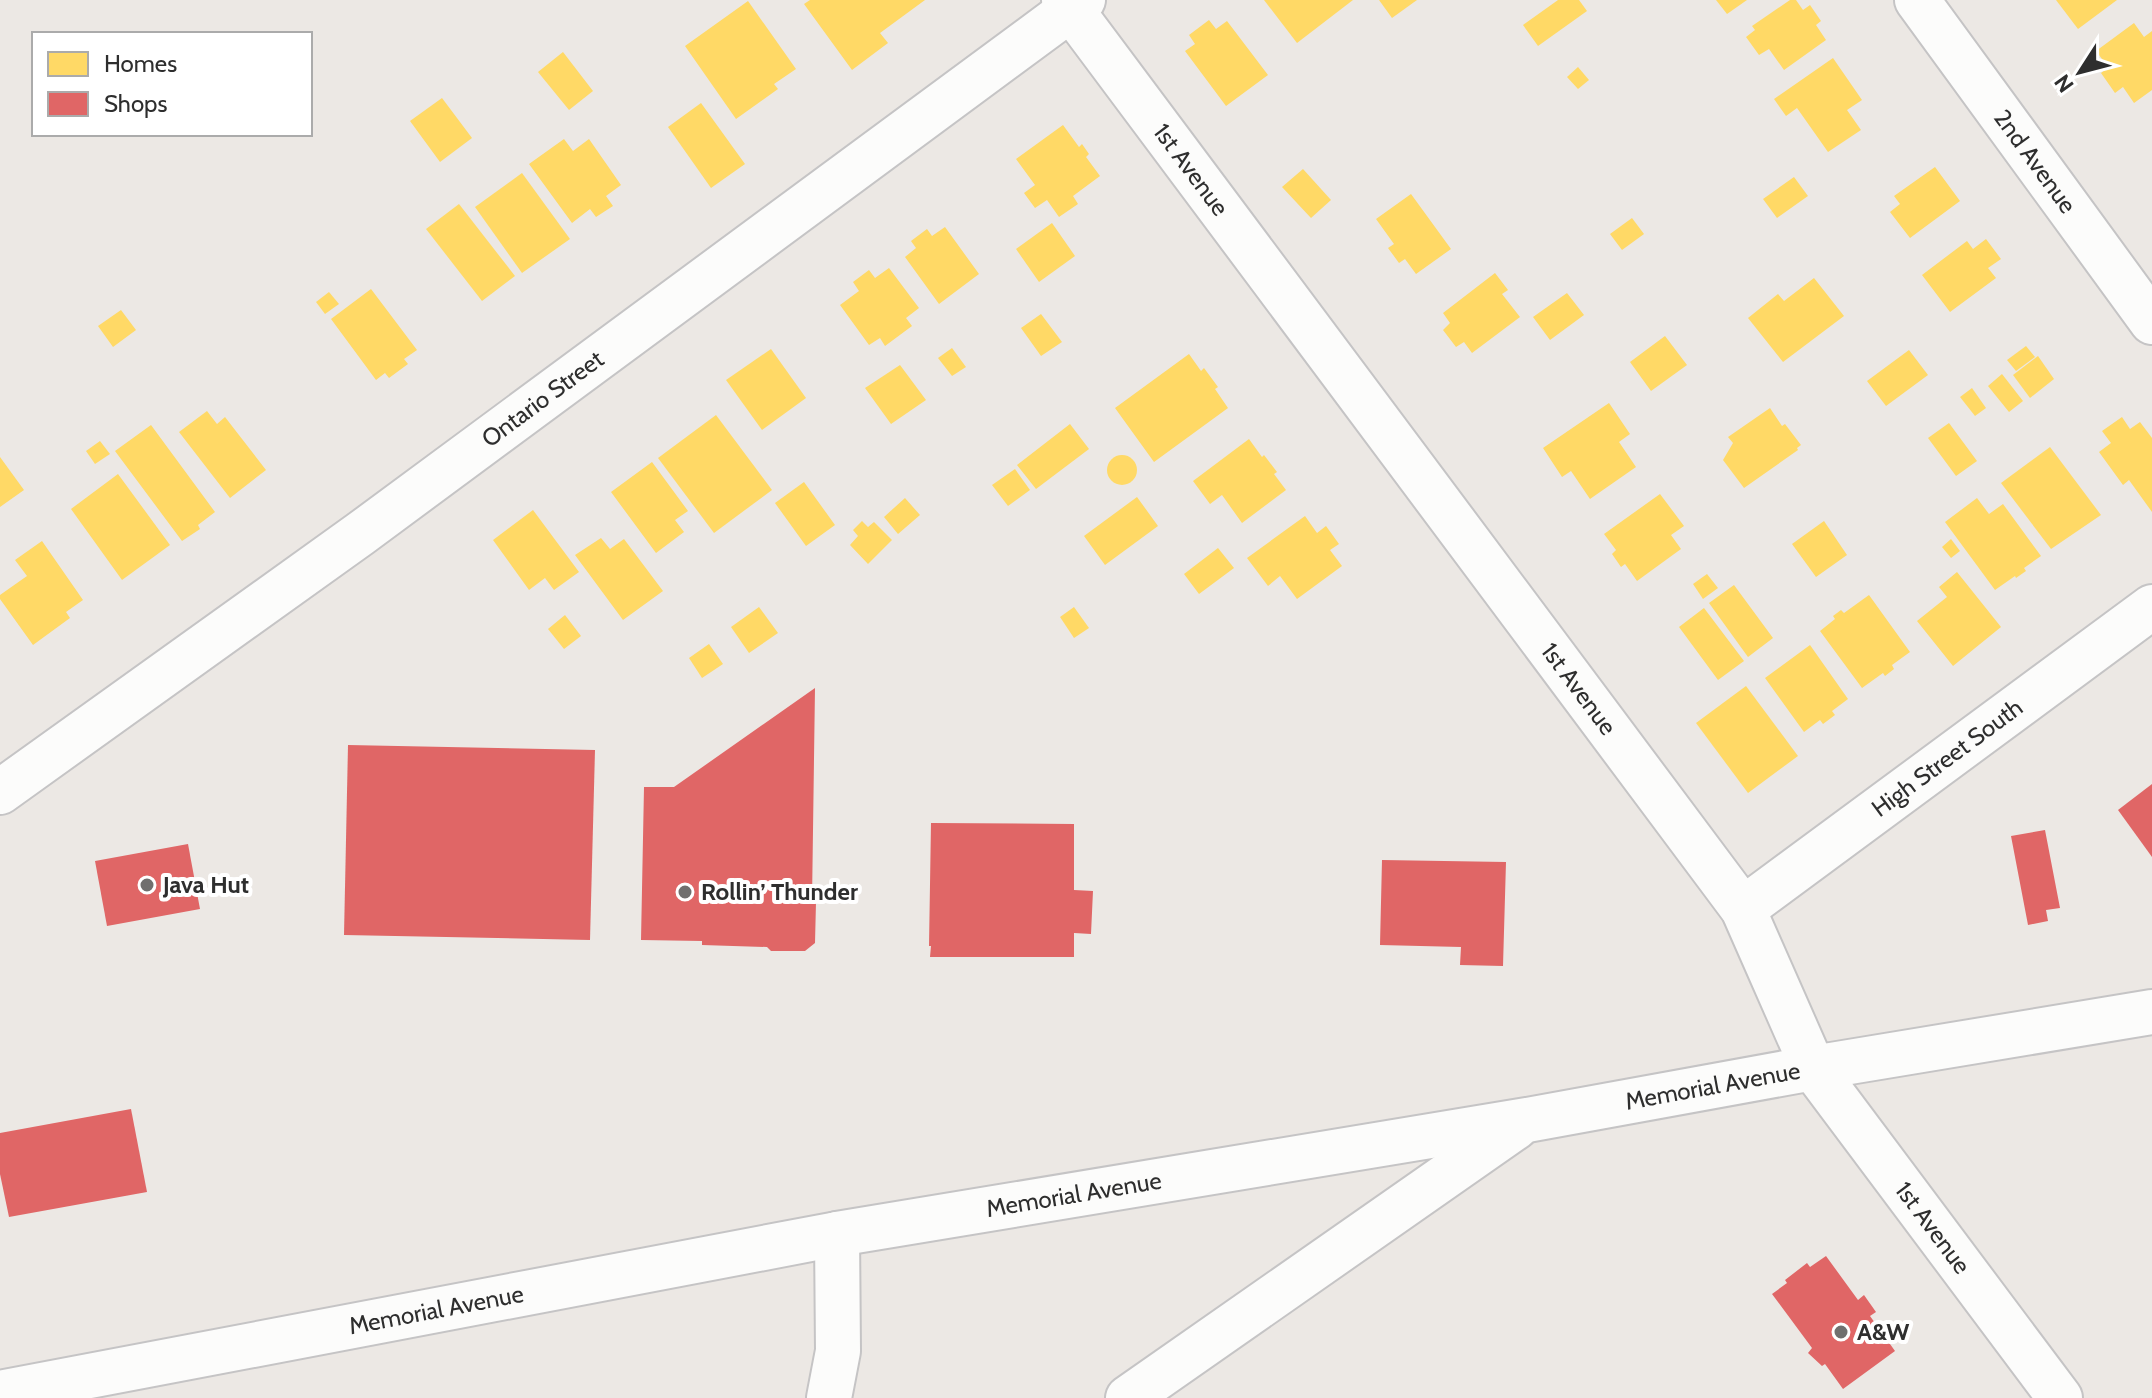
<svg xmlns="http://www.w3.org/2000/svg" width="2152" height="1398" font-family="Cabin,sans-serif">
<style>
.homes{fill:#ffd966}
.shops{fill:#e06666}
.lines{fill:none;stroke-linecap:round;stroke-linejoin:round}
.minor-casing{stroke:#c5c4c5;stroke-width:48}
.tertiary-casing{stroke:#c5c4c5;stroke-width:48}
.secondary-casing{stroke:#c5c4c5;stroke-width:48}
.minor{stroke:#fcfcfb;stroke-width:44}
.tertiary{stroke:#fcfcfb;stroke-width:44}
.secondary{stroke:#fcfcfb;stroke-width:44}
.poi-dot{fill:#706f6e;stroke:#fff;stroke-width:3}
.labels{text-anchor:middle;stroke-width:8;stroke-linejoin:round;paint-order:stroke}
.street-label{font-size:24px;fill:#2e2e2e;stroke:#fff}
.poi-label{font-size:24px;font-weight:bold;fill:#2e2e2e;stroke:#fff;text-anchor:start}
</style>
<rect width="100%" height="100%" fill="#ece8e4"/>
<g class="homes">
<path d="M810,0h115l-45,33 8,10 -36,27 -48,-66z"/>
<path d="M1264,0h89l-56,43z"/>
<path d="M1379,0h38l-25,18z"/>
<path d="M1558,0h21l8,11 -49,35 -15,-21z"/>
<path d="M1716,0h31l-20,14z"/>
<path d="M1790,0h6l7,10 7,-5 11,16 -5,4 10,15 -42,30 -15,-21 -10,6 -13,-18 9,-7 -3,-4z"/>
<path d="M2056,0h61l-39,29z"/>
<path d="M748,1l48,68 -22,15 4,5 -42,30 -51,-73z"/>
<path d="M1209,20l7,9 11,-8 41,54 -42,31 -41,-55 10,-7 -6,-9z"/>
<path d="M2134,23l10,14 8,-6v59l-18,13 -11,-16 -8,6 -14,-20 7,-6 -12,-16z"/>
<path d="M563,52l30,39 -24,19 -31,-38z"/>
<path d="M1833,58l29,42 -15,10 14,20 -33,22 -31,-44 -11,8 -12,-17z"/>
<path d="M1578,67l11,13 -11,9 -11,-12z"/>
<path d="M442,98l30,40 -32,24 -30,-41z"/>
<path d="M701,103l44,61 -34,24 -43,-61z"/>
<path d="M1063,125l16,22 3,-3 7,10 -3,3 14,19 -27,20 5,8 -19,13 -12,-17 -12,8 -11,-15 11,-8 -19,-26z"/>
<path d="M564,139l9,12 16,-12 32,46 -15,11 7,10 -17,11 -6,-8 -18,14 -43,-59z"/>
<path d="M1935,167l25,34 -50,37 -20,-26 10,-8 -6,-8z"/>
<path d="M1303,169l28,31 -20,18 -29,-31z"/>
<path d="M522,173l48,66 -48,34 -47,-66z"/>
<path d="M1794,177l14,19 -31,22 -14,-19z"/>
<path d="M1411,194l40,55 -35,25 -11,-15 -6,4 -11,-15 6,-4 -18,-25z"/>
<path d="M459,204l56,72 -33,25 -56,-72z"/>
<path d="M1632,218l12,16 -22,16 -12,-16z"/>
<path d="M1052,223l23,33 -36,26 -23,-33z"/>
<path d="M945,227l34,47 -40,30 -34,-47 11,-9 -5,-7 16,-12 5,7z"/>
<path d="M1986,239l15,20 -13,9 8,10 -46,34 -28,-37 45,-34 6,8z"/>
<path d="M889,268l30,40 -13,10 6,8 -27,20 -5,-8 -11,7 -29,-40 19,-14 -6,-9 16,-12 6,8z"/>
<path d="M1495,273l13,17 -6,4 18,23 -48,36 -8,-11 -8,5 -13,-17 7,-7 -7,-10z"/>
<path d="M1814,278l30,38 -61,46 -35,-44 30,-24 6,7z"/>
<path d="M371,289l46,61 -13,9 4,5 -19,14 -4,-5 -9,7 -45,-61z"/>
<path d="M329,292l10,12 -14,10 -9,-12z"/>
<path d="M1567,293l17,22 -34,25 -17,-23z"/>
<path d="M121,310l15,20 -23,17 -15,-21z"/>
<path d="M1041,314l21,28 -21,14 -20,-28z"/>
<path d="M1665,336l22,29 -36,26 -21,-29z"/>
<path d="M2026,346l9,11 -19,14 -9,-11z"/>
<path d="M952,348l14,19 -14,9 -14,-18z"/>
<path d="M771,349l35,49 -44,32 -36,-50z"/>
<path d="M1909,350l19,25 -42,31 -19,-25z"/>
<path d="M1189,354l12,17 3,-3 14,19 -3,2 13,19 -74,54 -39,-54z"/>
<path d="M2038,356l16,23 -24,19 -17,-23z"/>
<path d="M900,365l26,35 -35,24 -26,-36z"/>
<path d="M2002,374l21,27 -14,11 -21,-26z"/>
<path d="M1972,388l14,20 -11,8 -15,-19z"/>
<path d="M1609,403l21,31 -11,8 17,25 -46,32 -19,-28 -9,6 -19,-29z"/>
<path d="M1770,408l12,18 3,-2 16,21 -4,3 1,2 -54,38 -21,-28 10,-17 -5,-6z"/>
<path d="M207,411l10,13 8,-7 41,53 -36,28 -51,-66z"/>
<path d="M716,415l56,75 -58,43 -56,-75z"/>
<path d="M2122,417l8,12 10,-7 12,16v74l-23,-32 -6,5 -24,-33 12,-9 -9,-12z"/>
<path d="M1949,423l28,38 -21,15 -28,-38z"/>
<path d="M1070,424l19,25 -53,40 -19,-24z"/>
<path d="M151,425l64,87 -17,13 2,4 -18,12 -67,-90z"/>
<path d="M1249,439l13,18 2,-2 13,17 -3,2 12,16 -44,33 -20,-28 -12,9 -17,-23z"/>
<path d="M100,441l10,13 -15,10 -9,-13z"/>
<path d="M2050,447l51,68 -50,34 -50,-66z"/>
<circle cx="1122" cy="470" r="15"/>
<path d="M0,457l24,33 -24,17z"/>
<path d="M652,462l36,49 -13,9 9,12 -28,21 -45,-61z"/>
<path d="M1015,469l15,21 -22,16 -16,-21z"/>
<path d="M118,474l52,71 -48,35 -51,-71z"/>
<path d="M804,482l31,43 -29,21 -31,-43z"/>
<path d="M1660,494l24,32 -13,9 10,14 -44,32 -12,-17 -4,3 -9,-13 4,-4 -12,-16z"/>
<path d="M1137,497l21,29 -53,39 -21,-29z"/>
<path d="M905,498l15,17 -22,19 -14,-17z"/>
<path d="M1977,498l12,16 14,-10 38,52 -17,12 2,3 -10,7 -1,-2 -20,14 -50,-68z"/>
<path d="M533,510l46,62 -25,18 -9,-12 -16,12 -36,-50z"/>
<path d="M1305,516l12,17 9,-7 13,18 -9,6 12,16 -45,33 -17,-23 -12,10 -21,-28z"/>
<path d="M862,521l6,6 6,-5 18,18 -24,24 -18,-19 8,-9 -5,-6z"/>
<path d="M1824,521l23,34 -31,22 -24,-33z"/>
<path d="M601,538l9,11 14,-10 39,52 -40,29 -48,-65z"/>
<path d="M1951,539l9,12 -9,7 -9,-11z"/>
<path d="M42,541l41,59 -17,12 4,6 -37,27 -33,-46v-4l27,-19 -12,-16z"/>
<path d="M1218,548l16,20 -35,26 -15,-20z"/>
<path d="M1957,572l44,55 -48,39 -36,-45 30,-24 -8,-10z"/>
<path d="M1707,574l11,14 -15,11 -10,-15z"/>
<path d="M1734,585l39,53 -25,19 -39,-54z"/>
<path d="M1869,595l41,57 -18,13 2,4 -9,7 -2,-3 -21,15 -42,-57 15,-12 -2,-3 8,-6 3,3z"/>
<path d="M759,607l19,26 -29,20 -18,-26z"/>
<path d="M1074,607l15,21 -15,10 -14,-21z"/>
<path d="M1704,608l40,53 -26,19 -39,-53z"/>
<path d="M565,615l16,21 -17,13 -16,-20z"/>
<path d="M709,644l14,20 -21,14 -13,-20z"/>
<path d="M1810,645l38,54 -16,12 3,4 -12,9 -3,-4 -16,12 -39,-54z"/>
<path d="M1746,686l52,70 -50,37 -52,-70z"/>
</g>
<g class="shops">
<path d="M815,688l-3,214h4l-1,41 -10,8h-34l-4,-4 -65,-2v-4l-61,-1 3,-153h30z"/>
<path d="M348,745l247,5 -5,190 -246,-5z"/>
<path d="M2152,784v73l-34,-47z"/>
<path d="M931,823l143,1v66l19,1 -2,43 -17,-1v24h-144l1,-11h-2z"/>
<path d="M2045,830l15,78 -14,2 2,11 -20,4 -17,-89z"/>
<path d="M188,844l12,65 -93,17 -12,-65z"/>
<path d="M1382,860l124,2 -3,104 -43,-1 1,-18 -81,-2z"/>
<path d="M131,1109l16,83 -138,25 -9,-43v-41z"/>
<path d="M1826,1256l32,44 6,-5 12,17 -6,4 25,35 -52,38 -18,-25 -3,2 -14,-13 4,-5 -40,-54 15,-11 -2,-3 22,-17 3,4z"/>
</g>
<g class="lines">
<defs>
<g id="minor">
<path id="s1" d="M1064,0l679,909 70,159 247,330"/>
<path id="s2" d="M1917,0l235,322"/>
<path id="s3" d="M0,792l360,-258 723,-534"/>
<path id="s4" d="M1743,909l409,-302"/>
</g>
<path id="tertiary" d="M829,1398l9,-47 -1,-117"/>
<g id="secondary">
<path id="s5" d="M0,1393l837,-159 690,-114 286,-52 339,-56"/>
<path d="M1128,1398l388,-271"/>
</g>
</defs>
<use href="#minor" class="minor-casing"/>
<use href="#tertiary" class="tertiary-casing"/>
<use href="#secondary" class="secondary-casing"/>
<use href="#minor" class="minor"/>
<use href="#tertiary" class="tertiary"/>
<use href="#secondary" class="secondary"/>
</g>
<g class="poi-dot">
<circle cx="147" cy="885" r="8"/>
<circle cx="685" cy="892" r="8"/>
<circle cx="1841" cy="1332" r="8"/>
</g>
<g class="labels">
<g class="street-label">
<text dy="8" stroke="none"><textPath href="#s2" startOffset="200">2nd Avenue</textPath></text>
<text dy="8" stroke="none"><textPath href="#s1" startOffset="212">1st Avenue</textPath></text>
<text dy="8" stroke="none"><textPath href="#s3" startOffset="670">Ontario Street</textPath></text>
<text dy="8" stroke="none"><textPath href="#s1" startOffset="860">1st Avenue</textPath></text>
<text dy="8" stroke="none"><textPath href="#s4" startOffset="254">High Street South</textPath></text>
<text dy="8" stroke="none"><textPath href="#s5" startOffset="1740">Memorial Avenue</textPath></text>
<text dy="8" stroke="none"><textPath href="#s5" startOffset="1092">Memorial Avenue</textPath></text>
<text dy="8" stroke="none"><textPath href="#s1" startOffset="1508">1st Avenue</textPath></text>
<text dy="8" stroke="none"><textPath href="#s5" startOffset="444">Memorial Avenue</textPath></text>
</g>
<g class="poi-label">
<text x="163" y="893">Java Hut</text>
<text x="701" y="900">Rollin’ Thunder</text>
<text x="1857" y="1340">A&amp;W</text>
</g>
</g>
<rect x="32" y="32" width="280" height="104" fill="#ffffff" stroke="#ababab" stroke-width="2"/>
<rect x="48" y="52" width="40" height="24" fill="#ffd966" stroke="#ababab" stroke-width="2"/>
<text x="104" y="72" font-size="24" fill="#2e2e2e">Homes</text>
<rect x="48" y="92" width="40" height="24" fill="#e06666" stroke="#ababab" stroke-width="2"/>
<text x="104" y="112" font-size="24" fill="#2e2e2e">Shops</text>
<g transform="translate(2080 72) rotate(234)" stroke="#ffffff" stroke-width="6" paint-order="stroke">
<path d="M0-6L14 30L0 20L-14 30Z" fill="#2e2e2e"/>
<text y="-12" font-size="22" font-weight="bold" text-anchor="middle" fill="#2e2e2e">N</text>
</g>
</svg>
